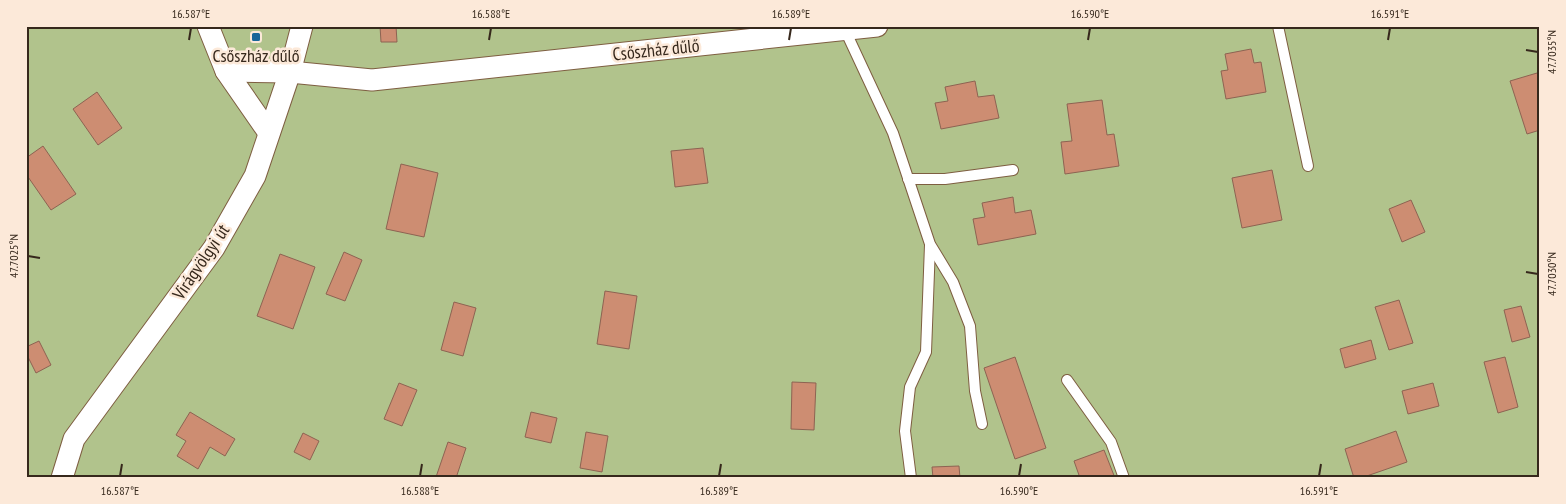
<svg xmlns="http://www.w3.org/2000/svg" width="1566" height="504" font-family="'PT Sans Narrow',sans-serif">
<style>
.green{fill:#b1c38c}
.building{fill:#cd8d72;stroke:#8d6352}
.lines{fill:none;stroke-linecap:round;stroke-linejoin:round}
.lane-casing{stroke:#7e5e41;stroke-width:12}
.street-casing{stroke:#7e5e41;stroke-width:23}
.lane{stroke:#fff;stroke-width:10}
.street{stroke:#fff;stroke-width:21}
.ticks{fill:none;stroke:#36281c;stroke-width:2}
.poi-dot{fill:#196699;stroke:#fce9d9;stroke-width:2}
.labels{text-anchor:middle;stroke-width:5;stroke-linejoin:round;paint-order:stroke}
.street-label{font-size:18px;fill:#36281c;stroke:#fce9d9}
.poi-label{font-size:18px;fill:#36281c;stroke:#fce9d9}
.neatline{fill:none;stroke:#36281c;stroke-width:2}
.ticks-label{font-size:12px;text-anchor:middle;fill:#36281c}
</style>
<rect width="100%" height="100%" fill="#e9c5a4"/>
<rect class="green" x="26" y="26" width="1514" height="452"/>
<g class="building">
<path d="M380,26h16l1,16h-16z"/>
<path d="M1251,49l3,14 7,-1 5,30 -40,7 -5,-28 7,-1 -3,-16z"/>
<path d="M1537,73l3,7v50l-13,4 -17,-53z"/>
<path d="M975,81l3,16 16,-2 5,23 -58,11 -6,-26 13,-2 -3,-14z"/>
<path d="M97,92l25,36 -24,17 -25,-36z"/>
<path d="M1102,100l5,35 7,-1 5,32 -54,8 -4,-32 11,-1 -5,-37z"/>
<path d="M43,146l33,48 -25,16 -25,-36v-16z"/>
<path d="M703,148l5,35 -33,4 -4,-36z"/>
<path d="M401,164l37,9 -14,64 -38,-8z"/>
<path d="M1272,170l10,50 -40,8 -10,-50z"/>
<path d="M1013,197l2,16 16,-3 5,24 -58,11 -5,-26 12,-2 -3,-14z"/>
<path d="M1411,200l14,32 -23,10 -13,-33z"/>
<path d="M344,252l18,8 -17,41 -19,-7z"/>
<path d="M280,254l35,13 -22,62 -36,-13z"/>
<path d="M605,291l32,5 -8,53 -32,-5z"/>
<path d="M1399,300l14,43 -24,7 -14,-43z"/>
<path d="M454,302l22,6 -13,48 -22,-6z"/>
<path d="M1521,306l9,31 -18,5 -8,-32z"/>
<path d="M1371,340l5,19 -31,9 -5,-19z"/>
<path d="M39,341l12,24 -15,8 -10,-20v-6z"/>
<path d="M1015,357l31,91 -31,11 -31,-91z"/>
<path d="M1505,357l13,50 -20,6 -14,-51z"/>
<path d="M792,382l24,1 -2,47 -23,-1z"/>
<path d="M399,383l18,7 -15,36 -18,-7z"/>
<path d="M1433,383l6,23 -31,8 -6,-23z"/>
<path d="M190,412l45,27 -10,17 -15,-9 -12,22 -21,-13 9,-15 -10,-6z"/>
<path d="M531,412l26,6 -6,25 -26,-6z"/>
<path d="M1396,431l11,31 -46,16h-7l-9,-29z"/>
<path d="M586,432l22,4 -6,36 -22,-4z"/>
<path d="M303,433l16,8 -9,19 -16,-8z"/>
<path d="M448,442l18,6 -10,30h-16l-4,-1z"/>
<path d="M1104,450l11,28h-35l-6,-17z"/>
<path d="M959,466l1,12h-27l-1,-11z"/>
</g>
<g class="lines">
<defs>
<g id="lane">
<path d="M1278,26l30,140"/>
<path d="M845,30l48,103 37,111 23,38 17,44 5,65 7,33"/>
<path d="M908,179h37l68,-9"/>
<path d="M1067,380l44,62 13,36"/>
<path d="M911,478l-6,-47 5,-44 16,-35 4,-107"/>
</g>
<g id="street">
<path d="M208,26l18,45 43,62"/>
<path d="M226,71l64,1 82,8 505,-54"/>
<path d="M62,478l12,-39 140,-191 41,-72 35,-104 12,-46"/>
</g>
</defs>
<use href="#lane" class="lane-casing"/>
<use href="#street" class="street-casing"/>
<use href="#lane" class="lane"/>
<use href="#street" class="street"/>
</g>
<path class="ticks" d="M189,40l2,-12M489,40l2,-12M789,40l2,-12M1088,40l2,-12M1388,40l2,-12M1526,50l12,2M28,256l12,2M1526,272l12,2M120,476l2,-12M420,476l2,-12M719,476l2,-12M1019,476l2,-12M1319,476l2,-12"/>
<rect class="poi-dot" x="251" y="32" width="10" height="10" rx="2.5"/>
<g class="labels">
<g class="street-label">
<text transform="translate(656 50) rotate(-6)" y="6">Csőszház dűlő</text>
<text transform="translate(201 262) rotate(-56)" y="6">Virágvölgyi út</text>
</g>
<g class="poi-label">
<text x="256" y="62">Csőszház dűlő</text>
</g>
</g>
<rect width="1566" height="504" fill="none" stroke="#fce9d9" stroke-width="55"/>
<rect x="28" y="28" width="1510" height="448" class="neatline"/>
<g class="ticks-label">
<text x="191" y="18">16.587°E</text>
<text x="491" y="18">16.588°E</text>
<text x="791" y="18">16.589°E</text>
<text x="1090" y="18">16.590°E</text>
<text x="1390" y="18">16.591°E</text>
<text transform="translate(1552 52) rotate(-90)" y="4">47.7035°N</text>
<text transform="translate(14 256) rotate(-90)" y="4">47.7025°N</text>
<text transform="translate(1552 274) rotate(-90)" y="4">47.7030°N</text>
<text x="120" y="495">16.587°E</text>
<text x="420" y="495">16.588°E</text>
<text x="719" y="495">16.589°E</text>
<text x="1019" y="495">16.590°E</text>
<text x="1319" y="495">16.591°E</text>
</g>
</svg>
